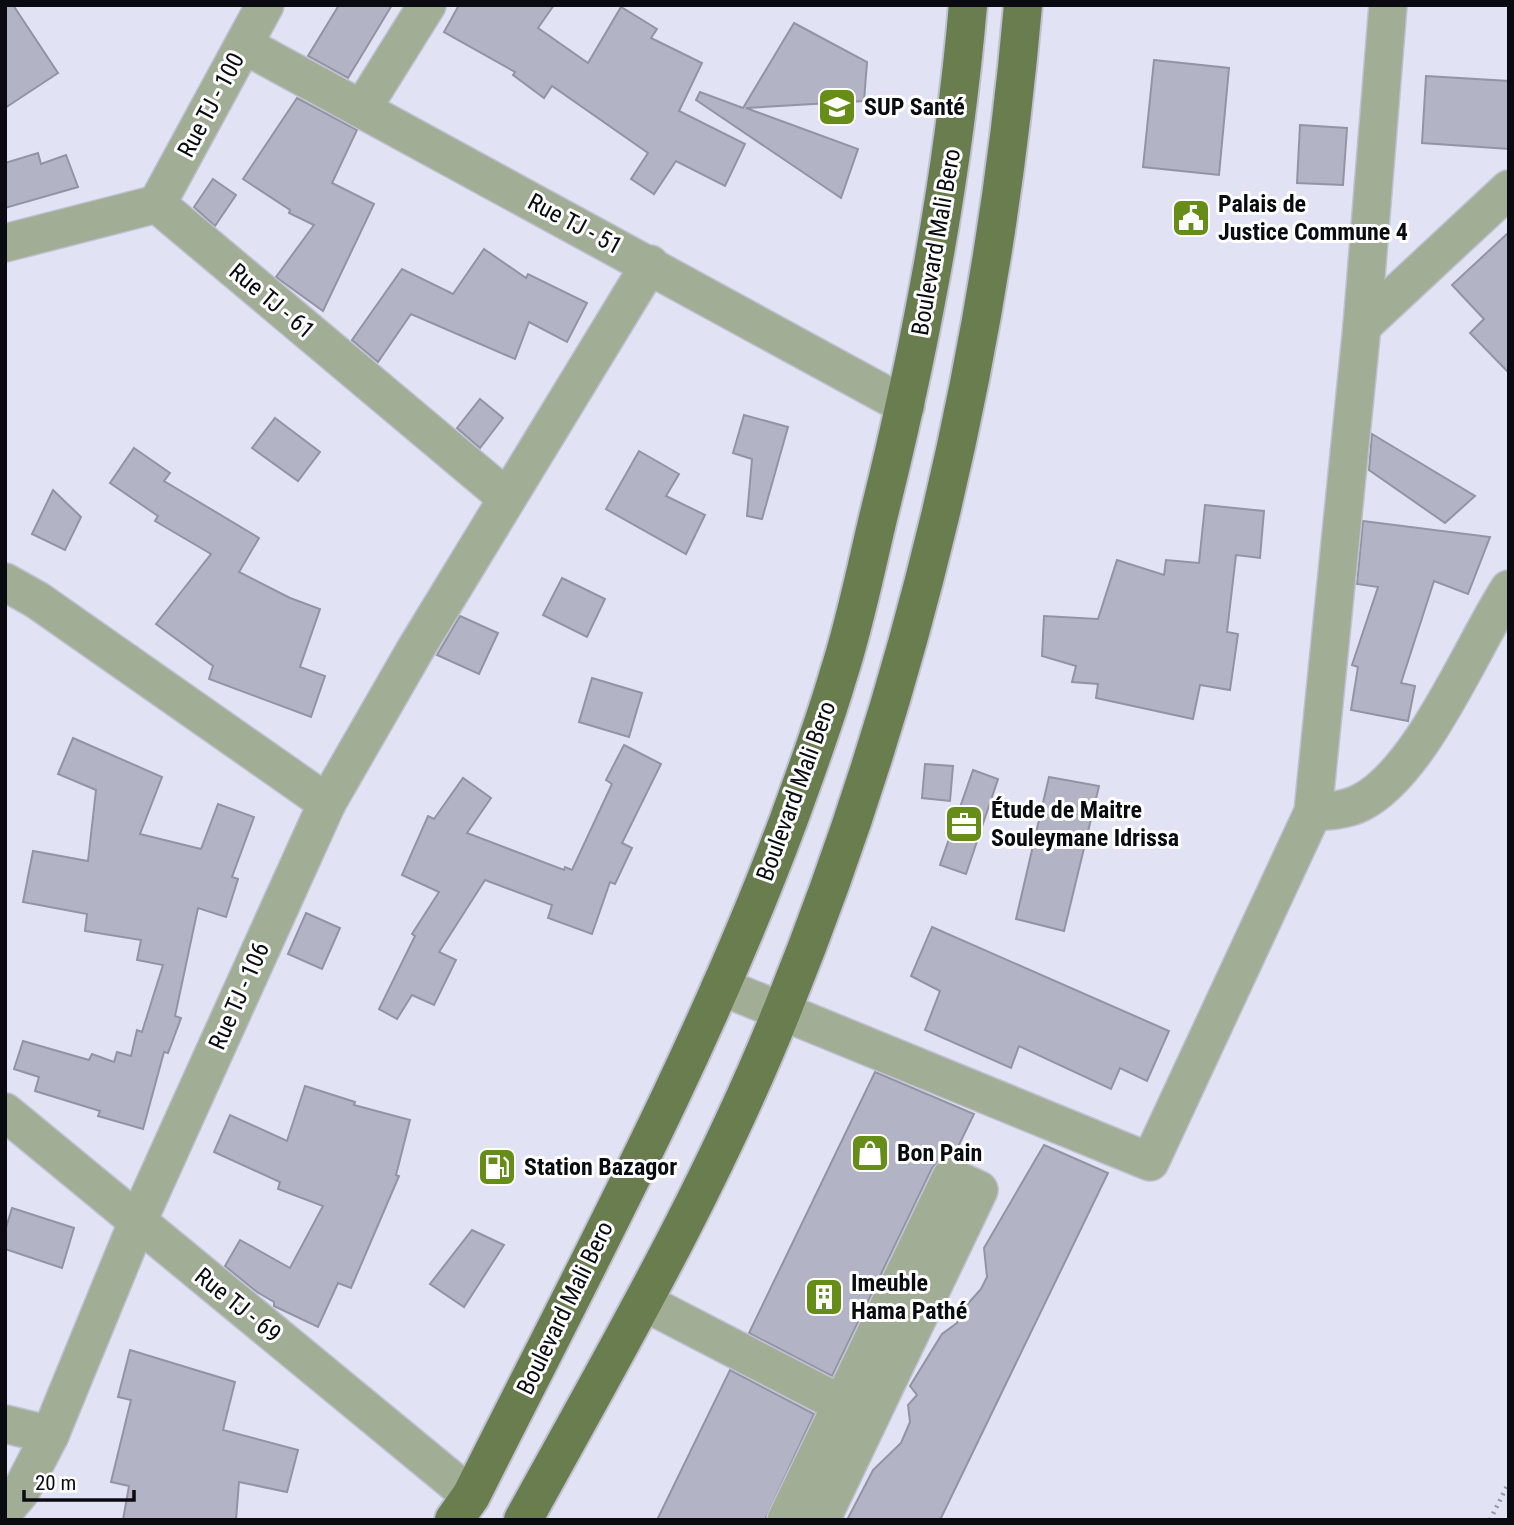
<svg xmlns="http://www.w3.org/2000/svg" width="1514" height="1525" font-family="'Roboto Condensed',sans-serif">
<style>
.building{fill:#b2b4c6;stroke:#9294a5;stroke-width:2}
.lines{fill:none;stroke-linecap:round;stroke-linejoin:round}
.minor-casing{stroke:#bfc0d1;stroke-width:40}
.major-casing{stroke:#bfc0d1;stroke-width:42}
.path{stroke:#9697a5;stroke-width:4.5;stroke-dasharray:2 5;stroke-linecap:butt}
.minor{stroke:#a1ad94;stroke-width:37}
.major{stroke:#6a7d4f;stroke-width:38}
.labels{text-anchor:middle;stroke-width:6;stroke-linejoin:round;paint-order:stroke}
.street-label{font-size:24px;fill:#0a0b11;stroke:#fff}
.poi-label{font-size:24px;font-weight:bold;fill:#0a0b11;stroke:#fff;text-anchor:start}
</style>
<rect width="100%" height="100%" fill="#e1e3f5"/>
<g class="building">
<path d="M5,5h8l45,68 -53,35z"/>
<path d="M339,5h53l-44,73 -40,-22z"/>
<path d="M459,5h95l-16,23 50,35 33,-56 36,22 -6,9 51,25 -23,48 66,33 -20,42 -49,-25 -22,33 -23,-15 17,-26 -96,-67 -8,12 -31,-23 2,-3 -71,-40z"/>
<path d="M794,23l73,39 -3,39 -118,7 112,41 -17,49 -145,-98 4,-8 43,16z"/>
<path d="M1154,60l75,8 -10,107 -76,-8z"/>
<path d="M1426,76l83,5v68l-87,-6z"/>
<path d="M297,98l60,32 -25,53 42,21 -51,107 -47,-34 38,-52 -25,-12 1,-3 -47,-31z"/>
<path d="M1300,125l47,3 -4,57 -46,-2z"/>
<path d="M38,153l3,11 25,-9 12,32 -73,21v-45z"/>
<path d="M213,179l23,16 -21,31 -21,-19z"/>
<path d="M1509,232v141l-39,-40 14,-14 -32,-34z"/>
<path d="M484,249l42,29 2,-4 59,29 -20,39 -38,-20 -14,37 -104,-45 -33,48 -26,-22 50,-71 51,25z"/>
<path d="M480,399l23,19 -23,30 -23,-20z"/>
<path d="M744,415l44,12 -26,92 -15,-3 5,-57 -19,-6z"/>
<path d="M275,418l45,34 -22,29 -46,-33z"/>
<path d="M1372,434l103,62 -30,27 -76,-53z"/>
<path d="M134,448l36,25 -6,8 95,57 -20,34 51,26 30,11 -20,58 25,9 -14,41 -102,-38 4,-13 -57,-42 55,-70 -56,-33 3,-5 -48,-33z"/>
<path d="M639,451l40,23 -13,22 39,19 -19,39 -80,-45z"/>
<path d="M53,490l28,27 -16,33 -33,-16z"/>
<path d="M1205,505l59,6 -4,47 -24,-3 -9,77 11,2 -8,56 -30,-5 -7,34 -97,-21 2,-14 -26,-2 4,-16 -34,-10 2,-40 54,3 19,-59 47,15 2,-15 33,3z"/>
<path d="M1363,521l127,16 -22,57 -34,-13 -33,102 14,3 -7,35 -57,-11 7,-43 -6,-2 26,-78 -21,-3z"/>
<path d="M562,578l43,21 -18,38 -44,-22z"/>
<path d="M460,616l38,17 -19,41 -42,-19z"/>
<path d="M592,678l50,15 -13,44 -50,-15z"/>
<path d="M73,738l89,39 -22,57 61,15 17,-45 36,13 -22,60 6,2 -12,38 -28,-9 -23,108 6,2 -13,35 -4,-1 -21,77 -45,-13 2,-5 -65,-20 4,-14 -25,-8 9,-28 66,19 3,-6 22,8 3,-10 14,4 6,-26 5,2 21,-67 -26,-5 4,-20 -56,-9 2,-17 -64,-12 10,-51 55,10 8,-71 -38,-16z"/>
<path d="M624,745l37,19 -39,79 10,5 -17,36 -5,-2 -18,52 -44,-16 4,-13 -67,-25 -46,72 17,8 -22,45 -22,-10 -15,24 -18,-10 36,-73 -3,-2 27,-42 -37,-17 26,-59 6,3 29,-41 28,20 -24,35 97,37 1,-3 7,3 40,-86 -6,-4z"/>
<path d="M925,764l28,2 -3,35 -28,-3z"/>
<path d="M973,770l25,9 -32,95 -26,-9z"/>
<path d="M1049,777l50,9 -35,145 -48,-12z"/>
<path d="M306,913l34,15 -18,41 -34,-15z"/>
<path d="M932,927l237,104 -22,50 -27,-13 -9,21 -92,-43 -8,22 -86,-38 15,-39 -29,-15z"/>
<path d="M875,1072l99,42 -21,43 -13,2 -8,9 -100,208 -83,-43z"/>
<path d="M305,1086l50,16 -1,3 56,15 -14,55 3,1 -48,112 -13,-5 -20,44 -44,-21v-4l-17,-10 -32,-26 15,-26 50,28 33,-62 -45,-17 2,-7 -66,-30 16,-37 57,26z"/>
<path d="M1044,1145l64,28 -168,347h-93l26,-50 28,-27 9,-21 -2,-17 9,-10 -7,-9 32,-52 15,-11v-7l24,-27 6,-12 -3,-29z"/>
<path d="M12,1208l62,20 -12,40 -57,-19v-18z"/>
<path d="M472,1230l32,15 -40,62 -34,-23z"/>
<path d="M130,1350l105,32 -12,48 75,20 -11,42 -48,-10 -3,38h-113l6,-34 -18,-4 20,-82 -13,-3z"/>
<path d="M730,1370l84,44 -49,106h-108z"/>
</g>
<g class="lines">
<defs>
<g id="minor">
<path d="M244,45l662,361"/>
<path d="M362,109l65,-104"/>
<path d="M157,204l108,-199"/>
<path d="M5,243l152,-39 350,294"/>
<path d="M1362,326l147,-137"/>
<path d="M5,582l32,18 290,203"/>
<path d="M1313,812c16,-1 33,-2 47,-9 61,-30 112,-157 149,-214"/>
<path d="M720,986l430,176 163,-350 49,-486 26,-321"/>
<path d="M5,1112l466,384"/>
<path d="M644,1302l197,102"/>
<path d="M5,1424l45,11"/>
<path d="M5,1510l16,-19 29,-56 87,-212 190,-420 88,-153 235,-386"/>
<path d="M786,1520l165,-343 28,13 -158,330"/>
</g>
<g id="major">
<path d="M454,1520l17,-24c111,-222 231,-443 318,-677 17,-47 35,-95 49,-143 17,-52 28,-108 41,-162 42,-168 74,-336 89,-509"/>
<path d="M523,1520c92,-167 189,-334 260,-512 129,-319 210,-659 240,-1003"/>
</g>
</defs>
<use href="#minor" class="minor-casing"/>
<use href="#major" class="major-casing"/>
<path class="path" d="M1490,1520l19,-38"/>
<use href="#minor" class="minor"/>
<use href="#major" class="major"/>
</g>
<defs>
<symbol id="university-square" viewBox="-11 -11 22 22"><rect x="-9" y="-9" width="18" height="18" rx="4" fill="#678d19" stroke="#fff"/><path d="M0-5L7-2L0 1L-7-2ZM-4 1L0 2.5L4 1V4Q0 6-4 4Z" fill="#fff"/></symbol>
<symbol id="civic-square" viewBox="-11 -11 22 22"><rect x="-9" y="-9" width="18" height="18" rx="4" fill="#678d19" stroke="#fff"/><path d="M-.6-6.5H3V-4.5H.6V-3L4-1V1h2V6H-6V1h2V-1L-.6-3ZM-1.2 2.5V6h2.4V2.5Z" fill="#fff"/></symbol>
<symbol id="office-square" viewBox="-11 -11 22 22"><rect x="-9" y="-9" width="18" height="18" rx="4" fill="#678d19" stroke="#fff"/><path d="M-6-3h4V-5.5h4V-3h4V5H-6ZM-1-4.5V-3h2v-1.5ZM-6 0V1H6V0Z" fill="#fff"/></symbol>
<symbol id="shop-square" viewBox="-11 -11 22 22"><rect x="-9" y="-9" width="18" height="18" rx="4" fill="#678d19" stroke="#fff"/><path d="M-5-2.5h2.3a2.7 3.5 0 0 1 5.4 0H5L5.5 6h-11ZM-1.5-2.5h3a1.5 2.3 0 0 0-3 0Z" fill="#fff"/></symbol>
<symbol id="fuel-square" viewBox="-11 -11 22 22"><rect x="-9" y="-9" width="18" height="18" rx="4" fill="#678d19" stroke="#fff"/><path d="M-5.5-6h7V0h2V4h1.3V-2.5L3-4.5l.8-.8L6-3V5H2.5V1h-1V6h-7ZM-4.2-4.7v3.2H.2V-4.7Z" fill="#fff"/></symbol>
<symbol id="building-square" viewBox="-11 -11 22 22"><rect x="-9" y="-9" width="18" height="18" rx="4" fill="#678d19" stroke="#fff"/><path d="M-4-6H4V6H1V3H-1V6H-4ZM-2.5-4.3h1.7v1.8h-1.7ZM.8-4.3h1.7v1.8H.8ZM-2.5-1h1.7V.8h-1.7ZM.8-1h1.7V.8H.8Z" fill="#fff"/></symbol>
</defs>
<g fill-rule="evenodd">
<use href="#university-square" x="815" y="85" width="44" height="44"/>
<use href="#civic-square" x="1169" y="196" width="44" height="44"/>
<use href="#office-square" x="942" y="802" width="44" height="44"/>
<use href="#shop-square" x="848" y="1131" width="44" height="44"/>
<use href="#fuel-square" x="475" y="1145" width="44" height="44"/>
<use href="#building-square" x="802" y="1275" width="44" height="44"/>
</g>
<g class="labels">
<g class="street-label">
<text transform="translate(211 105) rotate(-62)" y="8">Rue TJ - 100</text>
<text transform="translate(575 224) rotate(28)" y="8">Rue TJ - 51</text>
<text transform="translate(936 242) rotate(-80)" y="8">Boulevard Mali Bero</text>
<text transform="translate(272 301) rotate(40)" y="8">Rue TJ - 61</text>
<text transform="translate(796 791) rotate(-70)" y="8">Boulevard Mali Bero</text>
<text transform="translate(239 996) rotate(-66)" y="8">Rue TJ - 106</text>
<text transform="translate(238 1305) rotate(39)" y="8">Rue TJ - 69</text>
<text transform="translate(565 1308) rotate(-64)" y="8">Boulevard Mali Bero</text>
</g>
<g class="poi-label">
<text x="864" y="115">SUP Santé</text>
<text x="1218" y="212">Palais de<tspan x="1218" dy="28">Justice Commune 4</tspan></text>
<text x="991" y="818">Étude de Maitre<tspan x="991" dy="28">Souleymane Idrissa</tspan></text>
<text x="897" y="1161">Bon Pain</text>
<text x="524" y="1175">Station Bazagor</text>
<text x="851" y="1291">Imeuble<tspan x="851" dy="28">Hama Pathé</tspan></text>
</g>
</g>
<rect width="1514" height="1525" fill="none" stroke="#0a0b11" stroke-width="14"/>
<path d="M24 1490v10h110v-10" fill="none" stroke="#0a0b11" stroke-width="3.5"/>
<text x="35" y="1490" font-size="21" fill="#0a0b11" stroke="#ffffff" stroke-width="5" paint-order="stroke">20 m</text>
</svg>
